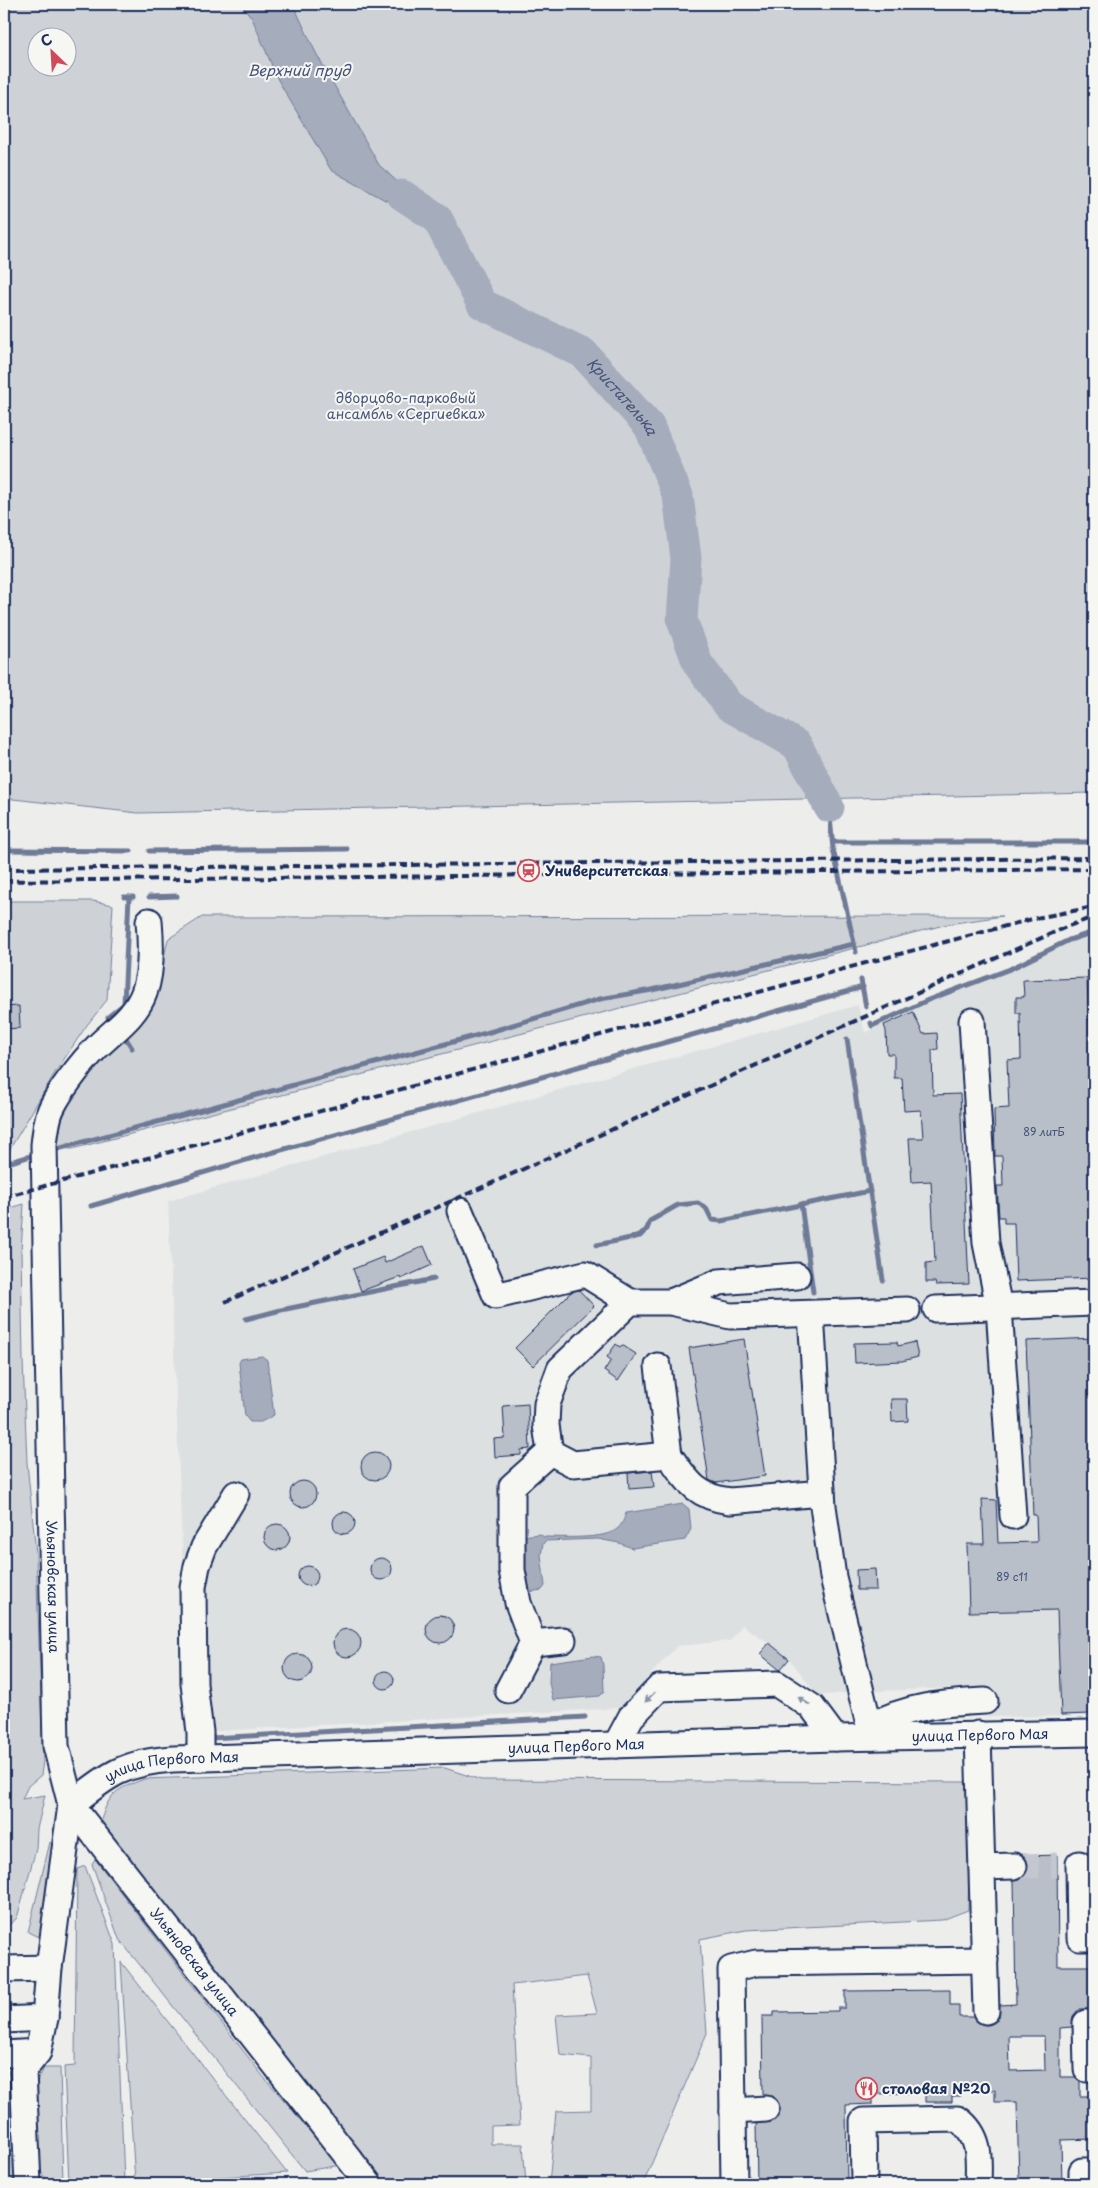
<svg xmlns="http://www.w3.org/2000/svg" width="1098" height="2188" font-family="'Playpen Sans',sans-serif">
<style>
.built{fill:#dde0e1}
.green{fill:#ced2d7;stroke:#74809a;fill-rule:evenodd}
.water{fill:#a5acbc;stroke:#6e7a96}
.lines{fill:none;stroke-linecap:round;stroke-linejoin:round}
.stream{stroke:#6e7a96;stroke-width:5}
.river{stroke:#a5acbc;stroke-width:31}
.building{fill:#b9bfc8;stroke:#1b2f5e;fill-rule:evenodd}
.minor-tunnel{stroke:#c3c8d0;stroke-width:25;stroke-dasharray:25 12;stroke-linecap:butt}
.minor-casing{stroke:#1b2f5e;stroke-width:29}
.minor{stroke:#f6f6f2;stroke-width:25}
.rail{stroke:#1b2f5e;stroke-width:4;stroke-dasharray:8 4;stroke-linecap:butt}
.oneway{fill:#8892a8}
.labels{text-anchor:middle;stroke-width:4;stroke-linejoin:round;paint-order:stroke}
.number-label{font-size:11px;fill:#425378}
.park-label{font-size:14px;fill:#48587c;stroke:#f6f6f2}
.poi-label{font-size:14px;font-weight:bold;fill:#1b2f5e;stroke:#f6f6f2;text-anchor:start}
.street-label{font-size:14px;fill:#1b2f5e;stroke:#f6f6f2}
.water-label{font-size:15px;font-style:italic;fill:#44547a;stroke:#f6f6f2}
</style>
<rect width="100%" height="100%" fill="#edeeec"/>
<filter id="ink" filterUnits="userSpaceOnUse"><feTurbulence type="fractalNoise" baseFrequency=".02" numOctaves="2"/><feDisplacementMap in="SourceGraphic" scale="10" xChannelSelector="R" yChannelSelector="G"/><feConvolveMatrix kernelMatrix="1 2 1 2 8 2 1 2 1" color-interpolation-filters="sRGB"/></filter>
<g filter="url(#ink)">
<path class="built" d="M1094,934v782l-106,1 -6,-30 -127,5 -37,4 -27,-35 -25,-20 -24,-16 -12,16 -53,5 -57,62 -437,25 6,-11 -21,-521 690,-196 7,28 46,-24 95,-36 63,-31z"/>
<g class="green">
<path d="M4,4h1090v789l-956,20 -134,-15zM38,38h30v30h-30z"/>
<path d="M4,901h89l20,4 -6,95 -20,25 -31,46 -52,88v-210l6,-5 -6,-18z"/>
<path d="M1003,916l-55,8 -876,225 -15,-1 5,-29 16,-33 77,-88 13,-59 34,-22z"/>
<path d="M24,1204l-3,46 2,111 4,102 9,90 7,208 -2,14 -13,11 -6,13 23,-4 -8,34 -1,20 -19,69 -13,11v-719z"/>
<path d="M445,1768l36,12 490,2 -3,128 -26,10 -196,10 -46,9 7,94 -64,151h-94l7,-73 35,-1v-52l-31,-3 -4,-40 41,-2 -10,-37 -75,9 8,140 -29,1v18h32l3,40h-145l-270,-345 -10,-19c9,-29 15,-30 43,-41z"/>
<path d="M50,1842l3,3 -7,96 -18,-9z"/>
<path d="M95,1859l167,216 79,90 -36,6 -186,-232 -27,-75z"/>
<path d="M85,1866l30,78 9,239h-55l-5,-116 11,-1 2,-197z"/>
<path d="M121,1962l166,211 -152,9z"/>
<path d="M44,2068h16l3,115 -14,-1 -6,-7 -5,-11 -1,-82z"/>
<path d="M4,2070l8,5 5,109h-13z"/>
</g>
<g class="water">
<path d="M241,4h52l23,49 63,112 58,53 -52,-18 -54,-30 -53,-90 -26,-62z"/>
<path d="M262,1356l5,4 7,55 -13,7h-11l-5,-6 -6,-53 2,-4z"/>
<path d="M683,1504l6,5 2,20 -6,11 -53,8 -13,-5 -21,-4 -53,2 -2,3 -2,11 4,31 -3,4 -14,2 -3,-10 -2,-32 2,-1 -3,-13 18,-2 4,3c17,0 60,3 73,-8 5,-4 7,-10 9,-16z"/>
<path d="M593,1656l8,1 2,8 1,27 -4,4 -47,4 -4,-17 1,-21z"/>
</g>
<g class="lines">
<g class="stream">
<path d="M829,807l4,42 23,103"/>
<path d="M833,842h261"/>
<path d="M4,850l127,1"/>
<path d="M149,851l198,-2"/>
<path d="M124,897h9"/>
<path d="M149,897l28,-1"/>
<path d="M861,980l5,27"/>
<path d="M871,1023l1,3 56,-26 82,-31 59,-29 25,-8"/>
<path d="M111,1024l-3,-7 16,-13 5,-107"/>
<path d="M125,1037l7,11"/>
<path d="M847,1039l36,241"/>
<path d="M50,1151l436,-118 114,-34 52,-9 202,-46"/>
<path d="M4,1164l30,-9"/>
<path d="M801,1204l12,88"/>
<path d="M91,1206l176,-52 596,-167"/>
<path d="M597,1245l43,-9 7,-7 3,-8 28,-16 20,-2 8,5 6,12 9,1 149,-30"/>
<path d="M246,1319l35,-9 153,-31"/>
<path d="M211,1738l374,-21"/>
</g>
<path class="river" id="s1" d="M402,195l35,23 45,86 101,49 66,73 29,70 8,62 -4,62 16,44 31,42 68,39 32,62"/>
</g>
<g class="building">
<path d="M1087,978l5,126h2v174l-78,3 -2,-58h-10v-6h-5l-2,-31h6l-1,-30h-7l-1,-47 15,-1 -2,-48 14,-1 -1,-46h-4v-16h8l-1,-17z"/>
<path d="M19,1006l1,22 -16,1v-22z"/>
<path d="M913,1012l10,22 14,-1 1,16 -6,1 1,45 27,-1 9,190 -33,1 -1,-3h-9v-19l9,-1 -4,-81 -19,1 -3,-44h14l-2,-28 -17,1 -2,-33h-8v-24h-7l-1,-23 -2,-6z"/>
<path d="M424,1246l8,19 -31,14 -1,-2 -39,14 -8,-22 30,-12 2,6z"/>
<path d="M579,1290l15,16 -61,60 -18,-18 56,-56z"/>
<path d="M1094,1338v354h-5l1,22 -29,1 -4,-105 -88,2 -2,-68h17l-2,-45 14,1 2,43 39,-1 -1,-27h-3l-7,-174z"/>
<path d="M744,1339l21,137 -49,7 -7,-3 -20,-132z"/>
<path d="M897,1342l1,4 17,-4 3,15 -16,4 -47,2 -1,-20z"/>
<path d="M616,1344l4,3 2,-2 14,9 -18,27 -14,-10 7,-11 -4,-3z"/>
<path d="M891,1399h16l1,22 -16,1z"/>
<path d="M528,1404l2,45 -9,1v5l-26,2 -1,-18 11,-1 -2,-32z"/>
<circle cx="375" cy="1466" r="14"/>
<path d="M652,1471l2,16 -25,2 -1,-16z"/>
<circle cx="303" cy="1494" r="13"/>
<circle cx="344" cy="1523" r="11"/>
<circle cx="277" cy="1537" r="13"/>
<circle cx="381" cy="1569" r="11"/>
<circle cx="308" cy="1576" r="10"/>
<path d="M875,1569l1,21h-19l-1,-20z"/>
<circle cx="440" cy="1629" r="14"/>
<circle cx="347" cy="1643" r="14"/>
<path d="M769,1643l20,16 -9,11 -20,-16z"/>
<circle cx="298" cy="1668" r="14"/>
<circle cx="385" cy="1680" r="9"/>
<path d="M1057,1855l1,111h36v43h-15l-6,7 -1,11 -12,1v49h15l5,4v15h14v43l-33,1 1,44h-43l-2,-82h-22v-12h-34v6h-9v6h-27v-9l-52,1v10l-27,1 1,79h-90l-1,-60 17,-3 6,-5 1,-7 -2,-7 -5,-6 -10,-1 -1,-79h12v-4l64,-1v-3h7v-17l105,-1v15h9v12h14l6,6 7,2 7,-2 6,-6 1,-12 16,-1 -2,-124 8,-2 5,-6 1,-7 -5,-9zM1009,2036h35l1,34 -35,1z"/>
</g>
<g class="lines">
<path class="minor-tunnel" d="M1014,1866l43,-1"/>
<defs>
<g id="minor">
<path id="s2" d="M149,921c2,22 3,51 -5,72 -9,24 -30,37 -47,54 -14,14 -43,50 -48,68 -3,10 -4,21 -5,30l12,601 15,59 298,379"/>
<path d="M972,1021l14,222 13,64 14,209"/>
<path d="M460,1211l36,85 89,-22 45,28"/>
<path d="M671,1302l48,-20 78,-6"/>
<path d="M936,1309l158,-6"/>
<path d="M811,1314l12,192 10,71 39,160"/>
<path d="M658,1366l11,89"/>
<path d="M822,1493l-92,8c-34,-4 -43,-20 -61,-46l-96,9 -23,-12 -4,-27 1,-21 13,-35 70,-67h41l59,14 177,-6"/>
<path d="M533,1643l30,-3"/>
<path d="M508,1690l25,-47 -15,-40 -6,-33v-84l38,-34"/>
<path d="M869,1727c36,-21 76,-24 116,-26"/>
<path d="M978,1734l8,277"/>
<path d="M616,1745l15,-28 28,-29 118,-4 35,23 23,31"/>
<path d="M200,1758v-26l-6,-48 -1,-97 4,-21 7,-19 32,-53"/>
<path id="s3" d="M71,1805c36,-30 54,-43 102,-46l662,-21 259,-5"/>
<path d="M1079,1864l1,74h14"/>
<path d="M982,1867l32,-1"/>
<path d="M4,1969l45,-1"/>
<path d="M4,2020l41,-2"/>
<path d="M1094,2023h-8l1,46h7"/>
<path d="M4,2054l34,-2"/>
<path d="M733,2111l33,-2"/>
<path d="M28,2184l-5,-113 15,-19 7,-34 4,-50 22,-163"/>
<path d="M734,2184l-3,-215 25,-6 229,-3"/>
<path d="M864,2184l-1,-63 95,-2c23,17 21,39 20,65"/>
<path d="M1082,2184v-13h12"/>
</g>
</defs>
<use href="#minor" class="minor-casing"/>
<use href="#minor" class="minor"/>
<g class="rail">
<path d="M4,869l1090,-11"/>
<path d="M4,881l1090,-12"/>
<path d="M4,1197l869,-236 163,-43 58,-11"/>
<path d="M225,1302l841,-375 28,-10"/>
</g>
</g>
<defs><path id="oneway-solid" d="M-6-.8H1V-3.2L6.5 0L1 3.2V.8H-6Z" transform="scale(1.25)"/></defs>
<g class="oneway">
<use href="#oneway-solid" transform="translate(650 1697) rotate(134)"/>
<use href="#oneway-solid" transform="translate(804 1701) rotate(-147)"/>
</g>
</g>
<defs>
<symbol id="station-ring" viewBox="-11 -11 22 22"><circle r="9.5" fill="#f6f6f2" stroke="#d1495b" stroke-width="1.5"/><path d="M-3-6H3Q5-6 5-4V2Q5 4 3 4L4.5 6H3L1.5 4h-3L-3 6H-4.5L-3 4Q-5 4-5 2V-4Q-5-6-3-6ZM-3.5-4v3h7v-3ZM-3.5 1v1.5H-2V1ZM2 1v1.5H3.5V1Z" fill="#d1495b"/></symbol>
<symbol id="restaurant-ring" viewBox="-11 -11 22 22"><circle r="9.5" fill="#f6f6f2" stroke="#d1495b" stroke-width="1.5"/><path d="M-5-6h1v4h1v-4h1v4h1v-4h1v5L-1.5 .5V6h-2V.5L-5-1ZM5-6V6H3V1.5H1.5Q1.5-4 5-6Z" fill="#d1495b"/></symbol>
</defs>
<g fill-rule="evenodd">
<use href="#station-ring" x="516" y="858" width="25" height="25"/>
<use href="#restaurant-ring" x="854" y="2076" width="25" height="25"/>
</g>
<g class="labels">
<g class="number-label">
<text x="1044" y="1136">89 литБ</text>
<text x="1012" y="1581">89 с11</text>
</g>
<g class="park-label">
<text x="406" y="403">дворцово-парковый<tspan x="406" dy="16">ансамбль «Сергиевка»</tspan></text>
</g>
<g class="poi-label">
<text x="545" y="876">Университетская</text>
<text x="882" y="2094">столовая №20</text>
</g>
<g class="street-label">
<text dy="5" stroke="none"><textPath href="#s2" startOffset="701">Ульяновская улица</textPath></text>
<text dy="5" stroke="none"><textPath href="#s3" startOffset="922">улица Первого Мая</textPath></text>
<text dy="5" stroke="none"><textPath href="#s3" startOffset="518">улица Первого Мая</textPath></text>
<text dy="5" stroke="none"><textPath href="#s3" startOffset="112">улица Первого Мая</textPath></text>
<text dy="5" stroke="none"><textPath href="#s2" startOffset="1121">Ульяновская улица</textPath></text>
</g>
<g class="water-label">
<text x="299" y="76">Верхний пруд</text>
<text dy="5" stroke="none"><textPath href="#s1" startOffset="310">Кристателька</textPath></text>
</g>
</g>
<rect width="1098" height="2188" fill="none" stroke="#f6f6f2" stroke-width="20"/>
<rect x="10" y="10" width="1078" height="2168" fill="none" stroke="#1b2f5e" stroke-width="2" filter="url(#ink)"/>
<g transform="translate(52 52) rotate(335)"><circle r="24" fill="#f6f6f2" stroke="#9ea6b7"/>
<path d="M0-4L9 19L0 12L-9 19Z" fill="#d1495b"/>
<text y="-8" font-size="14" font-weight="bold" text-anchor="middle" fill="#1b2f5e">С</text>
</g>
</svg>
